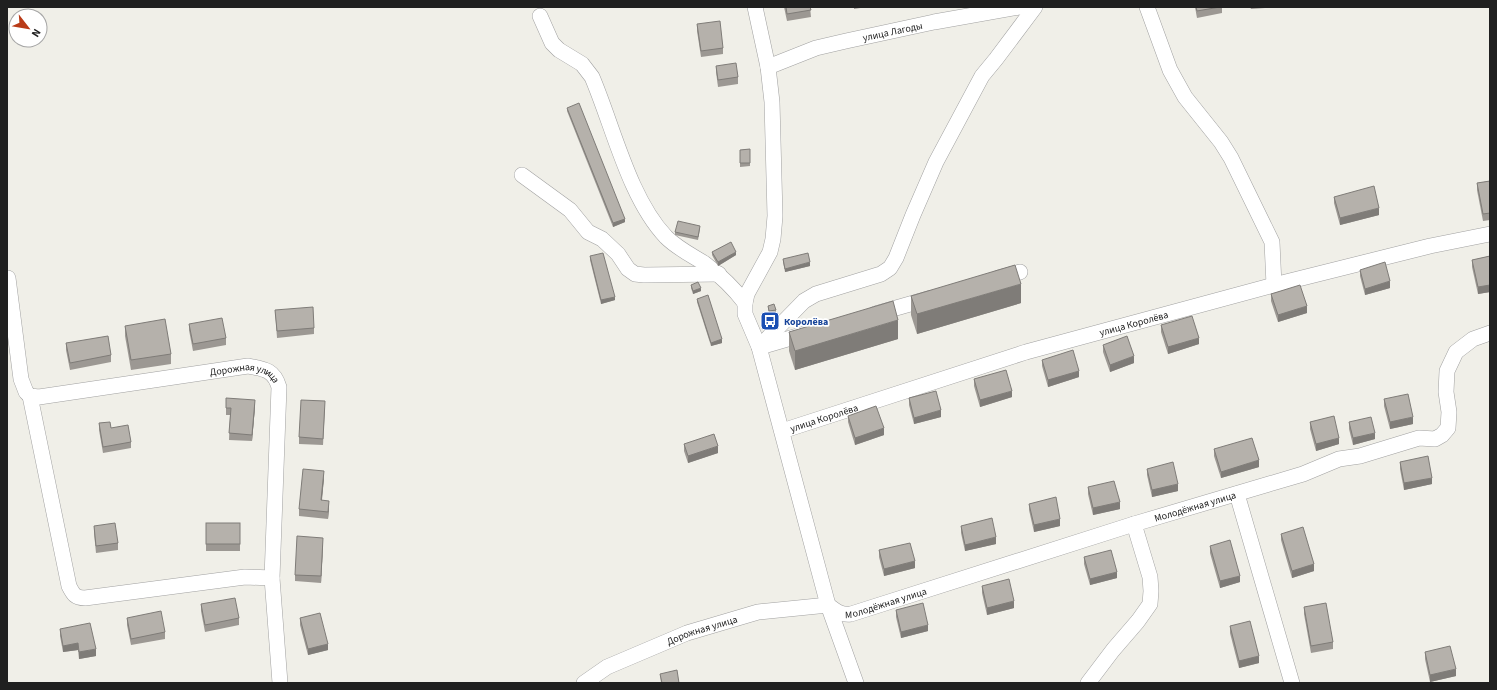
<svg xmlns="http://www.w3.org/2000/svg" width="1497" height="690" font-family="'Source Sans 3',sans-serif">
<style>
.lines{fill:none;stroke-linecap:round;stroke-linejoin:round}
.minor-casing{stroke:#a1a1a1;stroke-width:16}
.minor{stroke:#fff;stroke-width:15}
.wall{fill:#9c9893}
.shaded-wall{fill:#7f7c78}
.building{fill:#b5b1ab;stroke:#7f7c78}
.labels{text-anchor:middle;stroke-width:3.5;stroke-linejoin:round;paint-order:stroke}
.street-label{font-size:10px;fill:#202020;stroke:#fff}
.transit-label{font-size:10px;font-weight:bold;fill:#164399;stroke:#fff;text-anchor:start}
</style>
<rect width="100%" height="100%" fill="#f0efe8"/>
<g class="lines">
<defs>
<g id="minor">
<path d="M755,7l13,60 4,35 3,114 -2,23 -3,13 -23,42 -2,9v11l14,33 69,258 28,78"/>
<path d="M1147,7l23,63 15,27 36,45 10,16 41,84 2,43"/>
<path d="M540,16l12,27 7,7 23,14 10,13c21,49 37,121 74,160 11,11 25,18 38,26 16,12 29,24 41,40"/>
<path id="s1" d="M768,67l48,-19 30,-7 88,-19 85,-15"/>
<path d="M522,175l48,35 18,22 14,7 16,15 10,15 7,5 9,1 75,-1"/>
<path id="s2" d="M8,278l13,101 5,13 4,4 9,1 209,-31c17,3 26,4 31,21l-7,191 8,105"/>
<path d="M998,278l22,-6"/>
<path d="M875,314l56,-16"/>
<path d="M759,347l45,-46 12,-7 65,-20 9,-6 6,-10 17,-43 23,-53 46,-86 14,-17 39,-52"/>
<path d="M760,347l48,-14"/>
<path d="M30,396l39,190c4,8 6,12 16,12l160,-21 27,1"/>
<path id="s3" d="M782,431l244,-79 248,-67 156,-39 60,-12"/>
<path d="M1237,494l55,189"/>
<path id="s4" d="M828,605c8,6 12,10 23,9l283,-90 169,-50 36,-15 21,-3 59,-18 16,1 7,-4 6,-7 1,-16 -3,-20 1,-21 9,-19 17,-13 17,-6"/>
<path id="s5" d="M584,683l23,-16 80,-34 71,-21 70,-7"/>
<path d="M1088,683l25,-33 25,-29 12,-17 1,-13 -1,-14 -16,-53"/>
</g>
</defs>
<use href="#minor" class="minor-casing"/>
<use href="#minor" class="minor"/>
</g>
<g class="wall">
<path d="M784,7h26l1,10 -24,4z"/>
<path d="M854,7h13l-13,2z"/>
<path d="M1195,7h27v6l-25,5z"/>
<path d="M1250,7h15v1l-14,1z"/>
<path d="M697,24l26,24v6l-22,3 -4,-26z"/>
<path d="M716,66l22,11v7l-20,3 -2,-15z"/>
<path d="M567,108l58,114 -12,5 -46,-116z"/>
<path d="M750,149v17l-10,1v-17z"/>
<path d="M1490,181v39l-7,1 -6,-31v-7z"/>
<path d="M1334,197l45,18 -39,10 -6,-22z"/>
<path d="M700,229l-2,11 -23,-5v-3z"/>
<path d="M712,252l24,3 -18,11 -6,-11z"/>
<path d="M590,256l25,44 -14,4 -11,-44z"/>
<path d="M1490,256v36l-12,2 -6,-27v-7z"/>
<path d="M783,259l27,7 -25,6 -2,-10z"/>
<path d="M1360,270l30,18 -25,7 -5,-19z"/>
<path d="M691,285l10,6 -8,3 -2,-6z"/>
<path d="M1271,294l36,19 -29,9 -7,-21z"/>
<path d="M911,296l110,7 -104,31 -6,-19z"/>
<path d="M697,299l25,44 -11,3 -14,-44z"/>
<path d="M768,306l8,4v4l-7,1z"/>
<path d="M275,310l39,18v6l-37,4z"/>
<path d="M189,324l37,14v7l-33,6 -4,-21z"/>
<path d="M1161,325l38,19 -31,10 -7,-22z"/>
<path d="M125,326l46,28v10l-40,6 -6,-34z"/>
<path d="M789,332l109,7 -103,31 -6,-19z"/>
<path d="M66,343l45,12v7l-41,8 -4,-20z"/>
<path d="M1103,345l31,18 -24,9 -7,-20z"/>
<path d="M1042,360l37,17 -31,10 -6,-21z"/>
<path d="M974,379l38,18 -32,10 -6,-21z"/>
<path d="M909,398l32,19 -27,7 -5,-19z"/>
<path d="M1384,399l29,25 -23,5 -6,-23z"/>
<path d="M255,407l-3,34 -23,-1 1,-25h-4v-7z"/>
<path d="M325,408l-2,37 -24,-1v-7z"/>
<path d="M848,416l36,19 -29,10 -7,-23z"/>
<path d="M1310,422l29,22 -23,7 -6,-22z"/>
<path d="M1349,422l26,17 -22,6 -4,-16z"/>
<path d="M99,423l12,5 20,14v6l-28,5 -4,-23z"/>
<path d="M684,444l34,9 -30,10 -4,-12z"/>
<path d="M1214,449l45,18 -38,11 -7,-22z"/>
<path d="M1400,462l32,22 -28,6 -4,-21z"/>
<path d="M1147,469l31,22 -26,6 -5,-22z"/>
<path d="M324,478l-2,22 7,8 -1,11 -29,-3v-7z"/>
<path d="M1088,487l32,22 -27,6 -5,-21z"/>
<path d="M1029,504l31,22 -26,6 -5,-22z"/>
<rect x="206" y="523" width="34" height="28"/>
<path d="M94,526l24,17v7l-22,3 -2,-20z"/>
<path d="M961,526l35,18 -31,7 -4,-18z"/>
<path d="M1281,534l33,37 -22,7 -11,-38z"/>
<path d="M323,545l-2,38 -26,-2v-6z"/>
<path d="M1210,546l30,36 -20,6 -10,-35z"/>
<path d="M879,550l36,18 -31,8 -5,-19z"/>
<path d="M1084,557l33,21 -27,7 -6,-21z"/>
<path d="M982,586l32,22 -27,7 -5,-22z"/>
<path d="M201,604l38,14v7l-34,7 -4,-21z"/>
<path d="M1304,607l29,35v7l-22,4 -7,-39z"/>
<path d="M896,610l32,21 -27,7 -5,-21z"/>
<path d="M127,618l38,14v7l-34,6 -4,-20z"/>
<path d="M300,618l28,32 -20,5 -8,-30z"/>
<path d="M1230,626l29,37 -20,5 -9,-35z"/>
<path d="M60,629l36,27 -17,3 -1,-9 -15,2 -3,-16z"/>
<path d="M1425,652l31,24 -26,6 -5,-23z"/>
<path d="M660,674l19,9h-18z"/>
</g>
<g class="shaded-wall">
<path d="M1379,208v7l-39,10v-7z"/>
<path d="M625,219v3l-12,5v-4z"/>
<path d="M736,252v3l-18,11v-4z"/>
<path d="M810,262v4l-25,6v-3z"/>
<path d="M1390,281v7l-25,7v-6z"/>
<path d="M1021,284v19l-104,31v-20z"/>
<path d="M1490,285v7l-12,2v-7z"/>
<path d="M701,288v3l-8,3v-3z"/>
<path d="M615,297v3l-14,4v-4z"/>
<path d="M1307,306v7l-29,9v-7z"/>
<path d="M898,320v19l-103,31v-19z"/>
<path d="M1199,338v6l-31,10v-7z"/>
<path d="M722,339v4l-11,3v-3z"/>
<path d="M1134,356v7l-24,9v-7z"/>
<path d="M1079,371v6l-31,10v-7z"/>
<path d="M1012,391v6l-32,10v-7z"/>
<path d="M255,400v7l-3,34v-6z"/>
<path d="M941,410v7l-27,7v-6z"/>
<path d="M1413,417v7l-23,5v-7z"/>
<path d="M884,428v7l-29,10v-7z"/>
<path d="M1375,433v6l-22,6v-7z"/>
<path d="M1339,438v6l-23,7v-7z"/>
<path d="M718,446v7l-30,10v-7z"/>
<path d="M1259,460v7l-38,11v-6z"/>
<path d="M324,471v7l-3,29v-7z"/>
<path d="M1432,478v6l-28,6v-7z"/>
<path d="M1178,484v7l-26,6v-7z"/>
<path d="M329,501v7l-1,11v-7z"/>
<path d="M1120,502v7l-27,6v-7z"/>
<path d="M1060,519v7l-26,6v-7z"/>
<path d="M996,537v7l-31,7v-6z"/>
<path d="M323,538v7l-2,38v-7z"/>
<path d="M915,561v7l-31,8v-7z"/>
<path d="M1314,564v7l-22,7v-7z"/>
<path d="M1117,572v6l-27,7v-6z"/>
<path d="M1240,576v6l-20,6v-7z"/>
<path d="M1014,601v7l-27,7v-7z"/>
<path d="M928,625v6l-27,7v-6z"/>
<path d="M78,643v7l-15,2v-6z"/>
<path d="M328,644v6l-20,5v-6z"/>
<path d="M96,649v7l-17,3v-7z"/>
<path d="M1259,656v7l-20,5v-7z"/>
<path d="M1456,669v7l-26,6v-7z"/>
</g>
<g class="building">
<path d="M786,7h24l1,3 -24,4z"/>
<path d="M1196,7h24l-23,4z"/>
<path d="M720,21l3,27 -22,3 -4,-27z"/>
<path d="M736,63l2,14 -20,3 -2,-14z"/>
<path d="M579,103l46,116 -12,4 -46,-115z"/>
<path d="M750,149v14h-10v-13z"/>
<path d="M1490,181v32l-7,1 -6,-31z"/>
<path d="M1374,186l5,22 -39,10 -6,-21z"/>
<path d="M678,221l22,5 -2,11 -23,-5z"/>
<path d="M731,242l5,10 -18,10 -6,-10z"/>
<path d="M603,253l12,44 -14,3 -11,-44z"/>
<path d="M808,253l2,9 -25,7 -2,-10z"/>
<path d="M1490,256v29l-12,2 -6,-27z"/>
<path d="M1385,262l5,19 -25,8 -5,-19z"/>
<path d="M1015,265l6,19 -104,30 -6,-18z"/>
<path d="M698,282l3,6 -8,3 -2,-6z"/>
<path d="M1300,285l7,21 -29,9 -7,-21z"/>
<path d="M708,295l14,44 -11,4 -14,-44z"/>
<path d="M893,301l5,19 -103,31 -6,-19z"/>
<path d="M774,304l2,6 -7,1 -1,-5z"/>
<path d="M313,307l1,21 -37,3 -2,-21z"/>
<path d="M1192,316l7,22 -31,9 -7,-22z"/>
<path d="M222,318l4,20 -33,6 -4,-20z"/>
<path d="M165,319l6,35 -40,6 -6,-34z"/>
<path d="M108,336l3,19 -41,8 -4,-20z"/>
<path d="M1127,336l7,20 -24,9 -7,-20z"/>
<path d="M1073,350l6,21 -31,9 -6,-20z"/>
<path d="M1006,370l6,21 -32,9 -6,-21z"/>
<path d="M936,391l5,19 -27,8 -5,-20z"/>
<path d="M1408,394l5,23 -23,5 -6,-23z"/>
<path d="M226,398l29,2 -3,35 -23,-2 2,-25h-5z"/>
<path d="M301,400l24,1 -2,38 -24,-2z"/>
<path d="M876,406l8,22 -29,10 -7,-22z"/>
<path d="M1334,416l5,22 -23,6 -6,-22z"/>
<path d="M1371,417l4,16 -22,5 -4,-16z"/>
<path d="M110,422l1,6 17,-3 3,17 -28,5 -4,-24z"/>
<path d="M714,434l4,12 -30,10 -4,-12z"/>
<path d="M1252,438l7,22 -38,12 -7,-23z"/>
<path d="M1428,456l4,22 -28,5 -4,-21z"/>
<path d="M1173,462l5,22 -26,6 -5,-21z"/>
<path d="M303,469l21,2 -3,29 8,1 -1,11 -29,-3z"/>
<path d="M1114,481l6,21 -27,6 -5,-21z"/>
<path d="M1056,497l4,22 -26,6 -5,-21z"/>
<path d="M992,518l4,19 -31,8 -4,-19z"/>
<path d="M115,523l3,20 -22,3 -2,-20z"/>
<rect x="206" y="523" width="34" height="21"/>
<path d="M1303,527l11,37 -22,7 -11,-37z"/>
<path d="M297,536l26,2 -2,38 -26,-1z"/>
<path d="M1230,540l10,36 -20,5 -10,-35z"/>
<path d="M910,543l5,18 -31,8 -5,-19z"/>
<path d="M1111,550l6,22 -27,7 -6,-22z"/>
<path d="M1009,579l5,22 -27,7 -5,-22z"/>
<path d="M235,598l4,20 -34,7 -4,-21z"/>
<path d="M923,603l5,22 -27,7 -5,-22z"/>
<path d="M1326,603l7,39 -22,4 -7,-39z"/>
<path d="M161,611l4,21 -34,7 -4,-21z"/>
<path d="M320,613l8,31 -20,5 -8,-31z"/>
<path d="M1250,621l9,35 -20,5 -9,-35z"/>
<path d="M90,623l6,26 -17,3 -1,-9 -15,3 -3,-17z"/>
<path d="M1450,646l6,23 -26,6 -5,-23z"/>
<path d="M677,670l2,13h-17l-2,-9z"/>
</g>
<defs>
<symbol id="bus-square" viewBox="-11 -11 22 22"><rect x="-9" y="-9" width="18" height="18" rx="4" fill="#1a4fb4" stroke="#fff"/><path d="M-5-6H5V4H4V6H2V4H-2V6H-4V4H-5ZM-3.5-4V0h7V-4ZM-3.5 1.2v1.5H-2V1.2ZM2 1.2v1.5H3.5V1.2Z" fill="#fff"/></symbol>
</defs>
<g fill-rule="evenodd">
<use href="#bus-square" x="759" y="310" width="22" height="22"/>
</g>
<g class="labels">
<g class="street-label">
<text dy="4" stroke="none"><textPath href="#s1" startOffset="130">улица Лагоды</textPath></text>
<text dy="4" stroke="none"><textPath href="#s3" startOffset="368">улица Королёва</textPath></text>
<text dy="4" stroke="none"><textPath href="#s2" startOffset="340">Дорожная улица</textPath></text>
<text dy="4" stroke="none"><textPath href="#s3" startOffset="44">улица Королёва</textPath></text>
<text dy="4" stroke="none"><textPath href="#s4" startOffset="386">Молодёжная улица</textPath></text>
<text dy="4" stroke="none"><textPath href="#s4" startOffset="62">Молодёжная улица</textPath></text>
<text dy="4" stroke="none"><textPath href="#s5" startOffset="130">Дорожная улица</textPath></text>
</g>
<g class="transit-label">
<text x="784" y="325">Королёва</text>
</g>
</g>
<rect width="1497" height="690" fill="none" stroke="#202020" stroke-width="16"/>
<g transform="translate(28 28) rotate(121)"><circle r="19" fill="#ffffff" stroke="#a6a6a6"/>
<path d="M0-3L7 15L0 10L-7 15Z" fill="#b93b18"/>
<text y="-6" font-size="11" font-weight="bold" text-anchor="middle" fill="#202020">N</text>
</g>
</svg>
